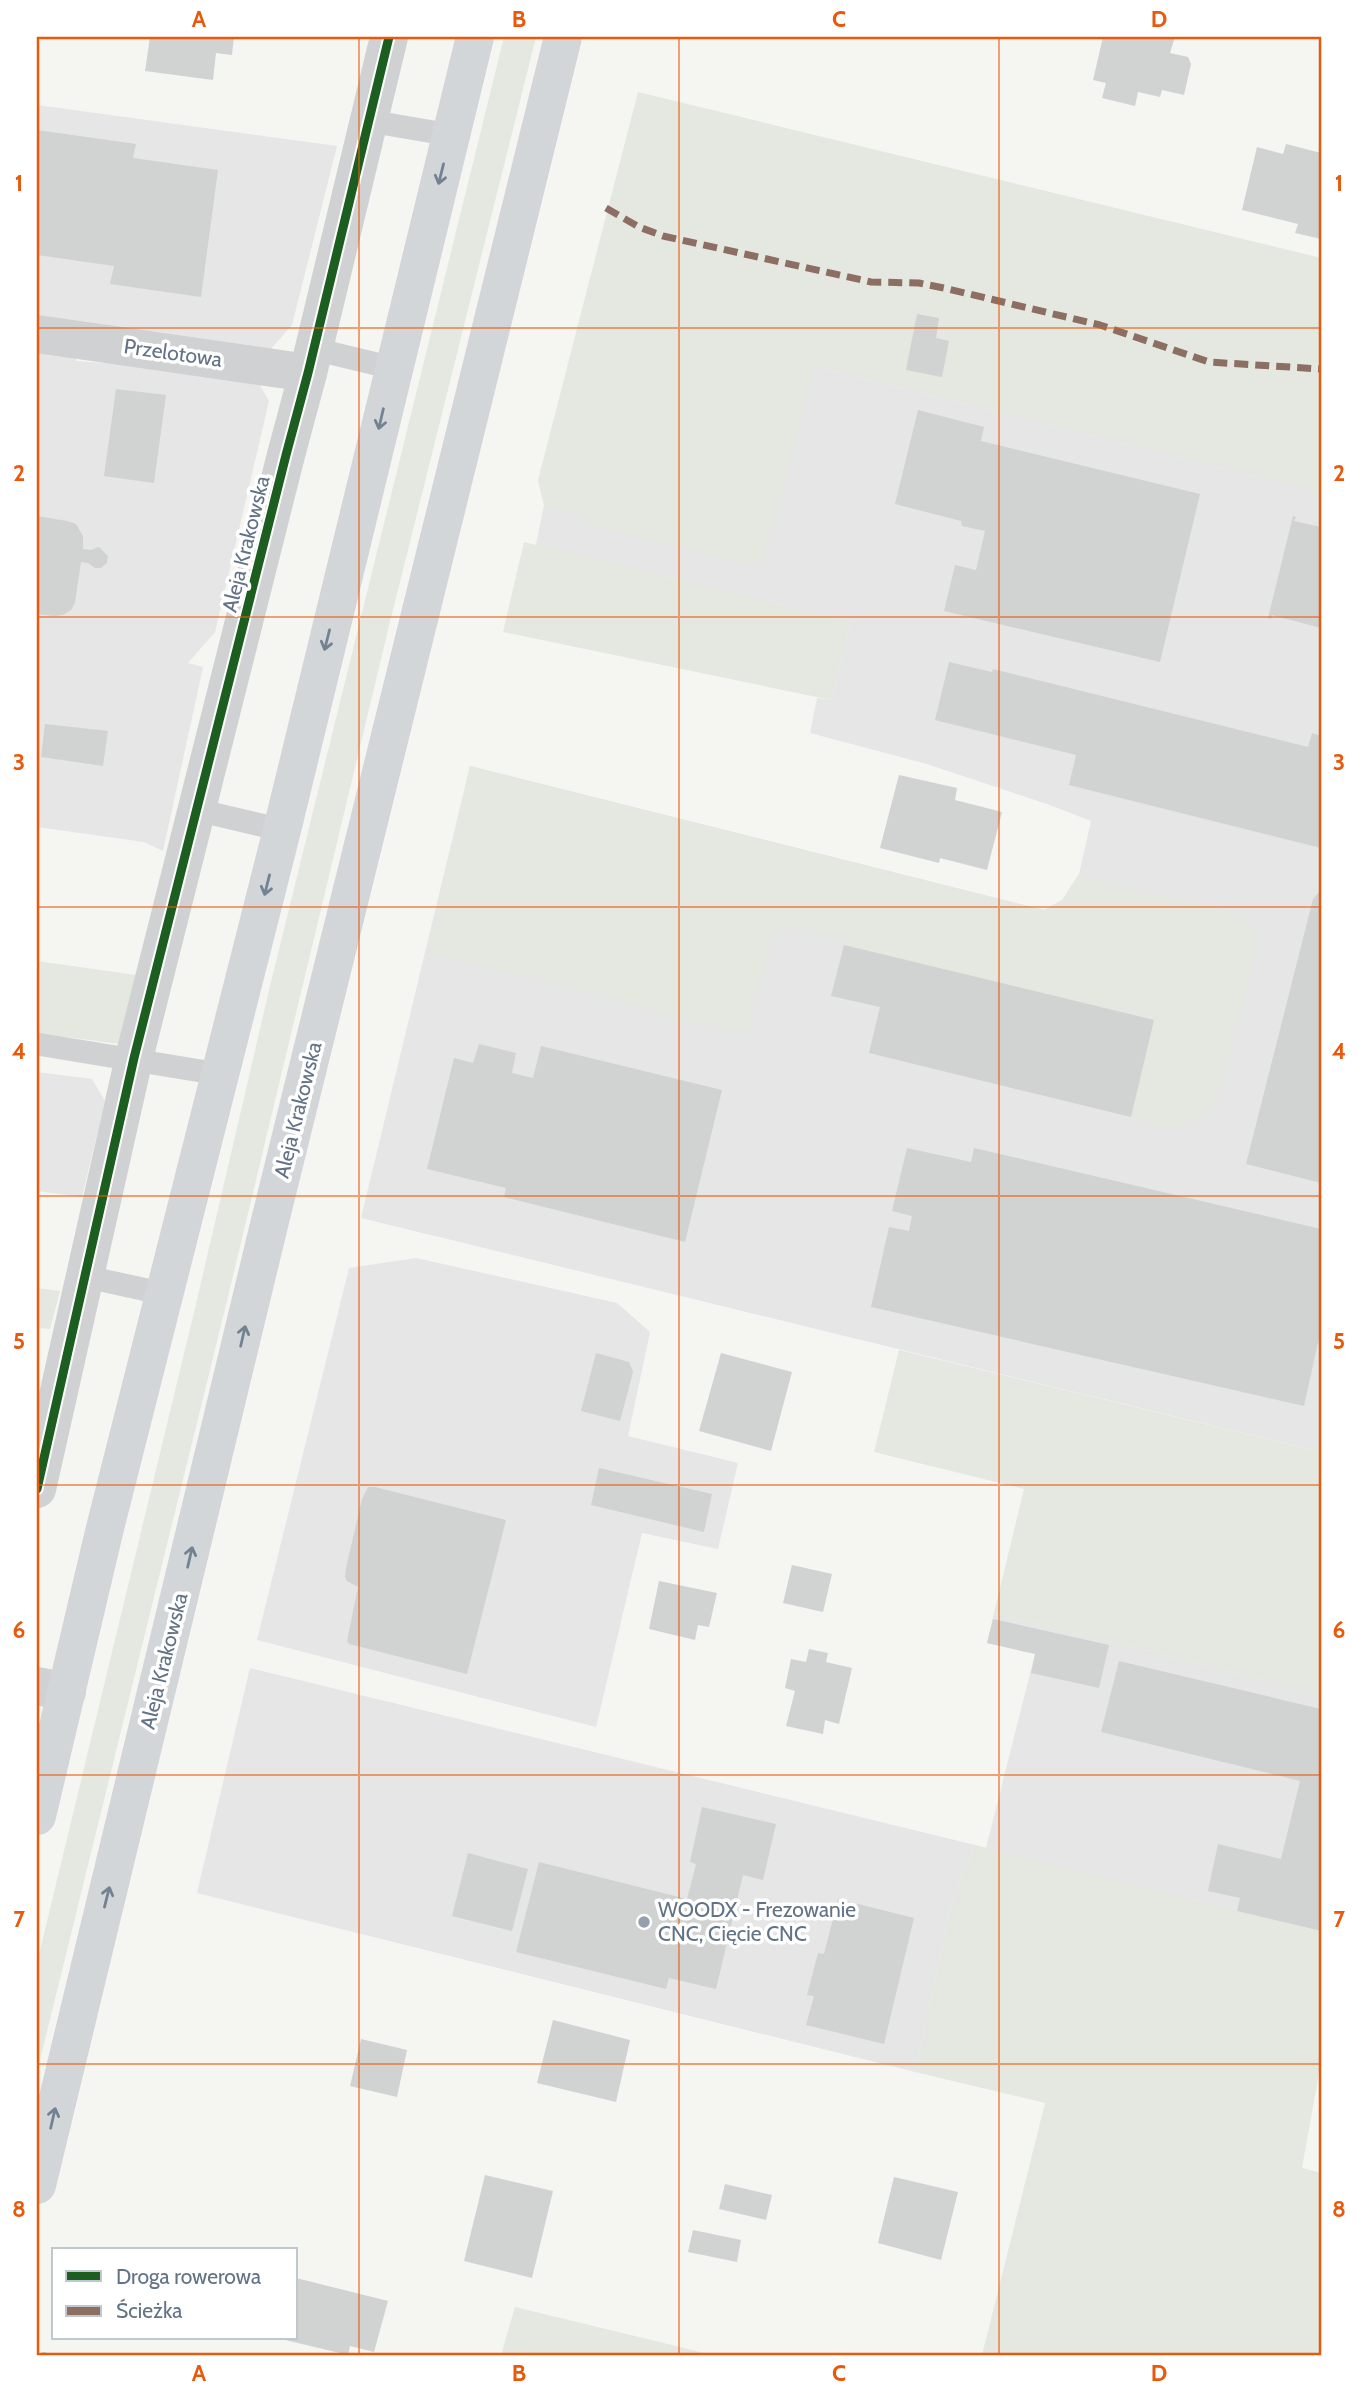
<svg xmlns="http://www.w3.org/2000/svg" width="1358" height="2392" font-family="Cabin,sans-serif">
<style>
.built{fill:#e5e6e5}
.green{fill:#e4e8e0}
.building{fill:#d1d2d2}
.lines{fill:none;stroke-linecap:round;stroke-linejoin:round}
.path{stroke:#cecece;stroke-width:4.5;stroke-dasharray:3.5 3.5;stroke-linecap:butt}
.lane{stroke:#d0d1d2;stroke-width:23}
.street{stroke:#d0d1d2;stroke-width:38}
.secondary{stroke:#d2d6d9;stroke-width:38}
.quiet{stroke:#8d6e63;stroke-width:7;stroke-dasharray:14 7;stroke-linecap:butt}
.cycleway-casing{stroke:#fff;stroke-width:13}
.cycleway{stroke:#1b5e20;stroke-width:9}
.oneway{stroke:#738292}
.grid{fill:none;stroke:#e8590c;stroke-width:2;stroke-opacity:0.55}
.poi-dot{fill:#95a0ac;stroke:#fff;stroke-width:2.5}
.labels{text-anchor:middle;stroke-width:7;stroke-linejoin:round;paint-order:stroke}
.street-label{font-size:21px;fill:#627386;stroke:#fff}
.poi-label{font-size:21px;fill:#627386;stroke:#fff;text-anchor:start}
.neatline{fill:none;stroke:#e8590c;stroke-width:2.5}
.grid-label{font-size:23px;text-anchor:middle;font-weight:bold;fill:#e8590c}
</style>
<rect width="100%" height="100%" fill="#f5f5f2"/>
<g class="built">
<path d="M37,105l300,41 -45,179 -23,26 -232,-33z"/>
<path d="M37,348l39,10v3l26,2 9,-3 146,20 12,21 -54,231 -27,31 15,4 -40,184 -19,-9 -107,-15z"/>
<path d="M814,366l507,127v959l-960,-234 109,-452 574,144 18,-10 17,-26 12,-53 -44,-17 -120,-40 -117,-31 7,-35 14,2 20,-79 -315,-76 8,-40 -6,-25z"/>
<path d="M37,1072l55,7 13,22 -23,96 -45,-6z"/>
<path d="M416,1258l201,45 33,29 -22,104 110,27 -20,86 -76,-16 -46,194 -339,-87 92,-372z"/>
<path d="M994,1613l327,81v237l-335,-83 49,-194 -48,-11z"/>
<path d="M250,1668l725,177 -22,53 -38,174 -718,-179z"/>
</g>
<g class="green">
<path d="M504,37h32l-147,589 -164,683 -188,763v-109l159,-659 74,-318z"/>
<path d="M638,92l683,166v235l-507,-127 -51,195 -15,3 -164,-39 1,-7 -41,-13 -6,-25z"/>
<path d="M524,542l327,79 -20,79 -328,-68z"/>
<path d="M470,766l574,144 18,-10 17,-26 161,40c11,8 15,14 19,27l-38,155c-23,35 -56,39 -90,21l23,-97 -310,-75v-4l-56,-12 -12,2 -2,5 -27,99 -320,-82z"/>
<path d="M37,961l99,14 -17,69 -82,-11z"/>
<path d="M37,1288l23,3 -10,38 -13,-1z"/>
<path d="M899,1350l422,102v242l-327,-81 30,-124 -150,-37z"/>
<path d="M975,1845l346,86v131l-19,106 19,5v182h-339l63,-252 -130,-31 38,-174z"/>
<path d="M515,2307l198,48h-212z"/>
</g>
<g class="building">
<path d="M150,37h84l-2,18 -16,-2 -3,27 -68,-9z"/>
<path d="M1103,37h72l-5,16 18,4 3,7 -7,31 -22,-5 -2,7 -22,-5 -3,14 -33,-8 4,-15 -13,-3z"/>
<path d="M37,130l99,14 -3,14 85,12 -17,127 -91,-13 4,-18 -77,-11z"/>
<path d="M1286,144l35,9v86l-26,-6 3,-9 -56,-14 15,-63 26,7z"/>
<path d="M917,314l22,4 -3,20 13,3 -7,36 -36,-7z"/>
<path d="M116,389l50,6 -12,88 -50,-7z"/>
<path d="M918,410l66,17 -3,14 219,53 -40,168 -216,-51 11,-46 21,5 9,-39 -23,-5 -1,-5 -66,-17z"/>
<path d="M37,516l30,5 9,3 7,12v13l8,1 8,-3 9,9 -1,7 -6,5h-6l-7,-5 -7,-1 -6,41 -4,7 -8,5 -9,1 -17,-2z"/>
<path d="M1293,516l3,1 -2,4 27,6v101l-49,-13 -1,4 -3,-1z"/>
<path d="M949,662l43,10 1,-3 315,78 4,-14 9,3v112l-252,-63 7,-30 -141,-35z"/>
<path d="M45,724l63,7 -5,35 -62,-9z"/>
<path d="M899,775l58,13 -2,12 47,12 -15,58 -47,-12 -1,5 -59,-15z"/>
<path d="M1321,890v293l-75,-19 67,-265z"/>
<path d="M844,945l310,75 -23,97 -262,-64 11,-46 -49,-11z"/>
<path d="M479,1044l37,9 -4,20 21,5 8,-32 181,44 -37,152 -181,-45 2,-9 -79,-19 27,-111 19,5z"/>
<path d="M907,1148l64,14 3,-14 347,81v100l-17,77 -433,-99 18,-80 20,4 3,-15 -20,-5z"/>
<path d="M596,1353l33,9 4,10 -13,49 -39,-10z"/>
<path d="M721,1353l71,19 -21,79 -72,-20z"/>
<path d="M599,1468l113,26 -8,38 -113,-27z"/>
<path d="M368,1487h7l131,33 -39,154 -118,-30 -2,-3 11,-54 -11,-6 -2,-4 1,-9 16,-69z"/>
<path d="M792,1565l40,9 -9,38 -40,-9z"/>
<path d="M659,1581l58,12 -8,34 -11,-2 -3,15 -46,-11z"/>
<path d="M993,1619l116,26 -10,43 -68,-15 4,-19 -48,-11z"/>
<path d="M809,1649l19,4 -2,9 26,6 -13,56 -14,-4 -2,14 -37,-8 9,-35 -10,-3 6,-29 15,3z"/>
<path d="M1119,1661l202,48v222l-84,-20 3,-13 -32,-7 10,-47 63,15 19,-78 -199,-49z"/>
<path d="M702,1807l74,17 -13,56 -20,-5 -27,114 -47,-11 -3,11 -150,-37 23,-90 148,37 9,-35 -6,-2z"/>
<path d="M468,1853l60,16 -16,62 -60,-15z"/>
<path d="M838,1899l76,19 -30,126 -78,-19 8,-29 -7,-1 11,-42 6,1z"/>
<path d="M553,2020l77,20 -14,62 -79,-19z"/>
<path d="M361,2039l46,11 -10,47 -47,-11z"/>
<path d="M485,2175l68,16 -21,87 -68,-17z"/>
<path d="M894,2177l64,15 -17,68 -63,-17z"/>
<path d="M725,2184l47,11 -6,25 -47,-11z"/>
<path d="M693,2230l48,10 -4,22 -49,-10z"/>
<path d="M296,2278l92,23 -14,51 -24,-6 -2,9 -67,-16 15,-1z"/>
</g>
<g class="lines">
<path class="path" d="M44,2355v-3"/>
<g class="lane">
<path d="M369,121l82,14"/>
<path d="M314,349l79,19"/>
<path d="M197,810l85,20"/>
<path d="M37,1044l182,30"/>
<path d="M83,1276l82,18"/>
</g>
<g class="street">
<path d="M37,334l271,39"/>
<path d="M37,1489l97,-431 152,-603 22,-82 81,-336"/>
<path d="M37,1686l30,6"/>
</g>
<g class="secondary">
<path d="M37,1816l68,-288 177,-698 193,-793"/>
<path d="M37,2185l232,-960 294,-1188"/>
</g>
<path class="quiet" d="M606,208l33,19 24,9 208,46 48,1 25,5 156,37 109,37 112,7"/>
<defs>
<path id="cycleway" d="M37,1489l97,-431 152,-603 22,-82 81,-336"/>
</defs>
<use href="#cycleway" class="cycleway-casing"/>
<use href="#cycleway" class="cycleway"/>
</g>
<defs><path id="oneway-shaft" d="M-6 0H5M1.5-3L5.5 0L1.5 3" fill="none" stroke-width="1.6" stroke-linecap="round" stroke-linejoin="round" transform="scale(1.75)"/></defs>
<g class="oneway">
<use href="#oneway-shaft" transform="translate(441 174) rotate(104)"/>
<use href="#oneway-shaft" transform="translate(381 419) rotate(103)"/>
<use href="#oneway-shaft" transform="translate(327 640) rotate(104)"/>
<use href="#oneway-shaft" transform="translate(267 885) rotate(104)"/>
<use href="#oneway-shaft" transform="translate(243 1336) rotate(-77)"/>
<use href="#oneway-shaft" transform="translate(190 1557) rotate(-77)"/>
<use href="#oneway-shaft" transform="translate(107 1897) rotate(-76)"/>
<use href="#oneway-shaft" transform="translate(53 2118) rotate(-77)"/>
</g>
<path class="grid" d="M359,37v2318M679,37v2318M999,37v2318M37,328h1284M37,617h1284M37,907h1284M37,1196h1284M37,1485h1284M37,1775h1284M37,2064h1284"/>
<circle class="poi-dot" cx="644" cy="1922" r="7"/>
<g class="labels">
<g class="street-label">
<text transform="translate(173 353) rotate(8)" y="7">Przelotowa</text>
<text transform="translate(246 544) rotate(-76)" y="7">Aleja Krakowska</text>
<text transform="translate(298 1110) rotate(-76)" y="7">Aleja Krakowska</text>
<text transform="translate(164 1661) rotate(-76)" y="7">Aleja Krakowska</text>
</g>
<g class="poi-label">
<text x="658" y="1917">WOODX - Frezowanie<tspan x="658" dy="24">CNC, Cięcie CNC</tspan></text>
</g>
</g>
<rect width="1358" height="2392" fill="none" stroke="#ffffff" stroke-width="77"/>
<rect x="52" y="2248" width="245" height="91" fill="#ffffff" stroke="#c0c7cf" stroke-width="2"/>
<rect x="66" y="2271" width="35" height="10" fill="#1b5e20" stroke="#c0c7cf" stroke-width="2"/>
<text x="116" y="2284" font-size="21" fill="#627386">Droga rowerowa</text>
<rect x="66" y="2306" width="35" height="10" fill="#8d6e63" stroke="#c0c7cf" stroke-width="2"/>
<text x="116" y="2318" font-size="21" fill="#627386">Ścieżka</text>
<rect x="38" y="38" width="1282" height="2316" class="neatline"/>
<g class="grid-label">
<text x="199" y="27">A</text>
<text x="519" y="27">B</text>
<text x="839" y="27">C</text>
<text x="1159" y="27">D</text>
<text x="19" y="191">1</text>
<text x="1339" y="191">1</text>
<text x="19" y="481">2</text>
<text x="1339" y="481">2</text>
<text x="19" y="770">3</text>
<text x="1339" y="770">3</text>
<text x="19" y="1059">4</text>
<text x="1339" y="1059">4</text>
<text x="19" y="1349">5</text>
<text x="1339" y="1349">5</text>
<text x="19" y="1638">6</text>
<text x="1339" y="1638">6</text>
<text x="19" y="1927">7</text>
<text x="1339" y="1927">7</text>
<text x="19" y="2217">8</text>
<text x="1339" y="2217">8</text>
<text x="199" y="2381">A</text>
<text x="519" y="2381">B</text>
<text x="839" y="2381">C</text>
<text x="1159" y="2381">D</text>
</g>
</svg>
